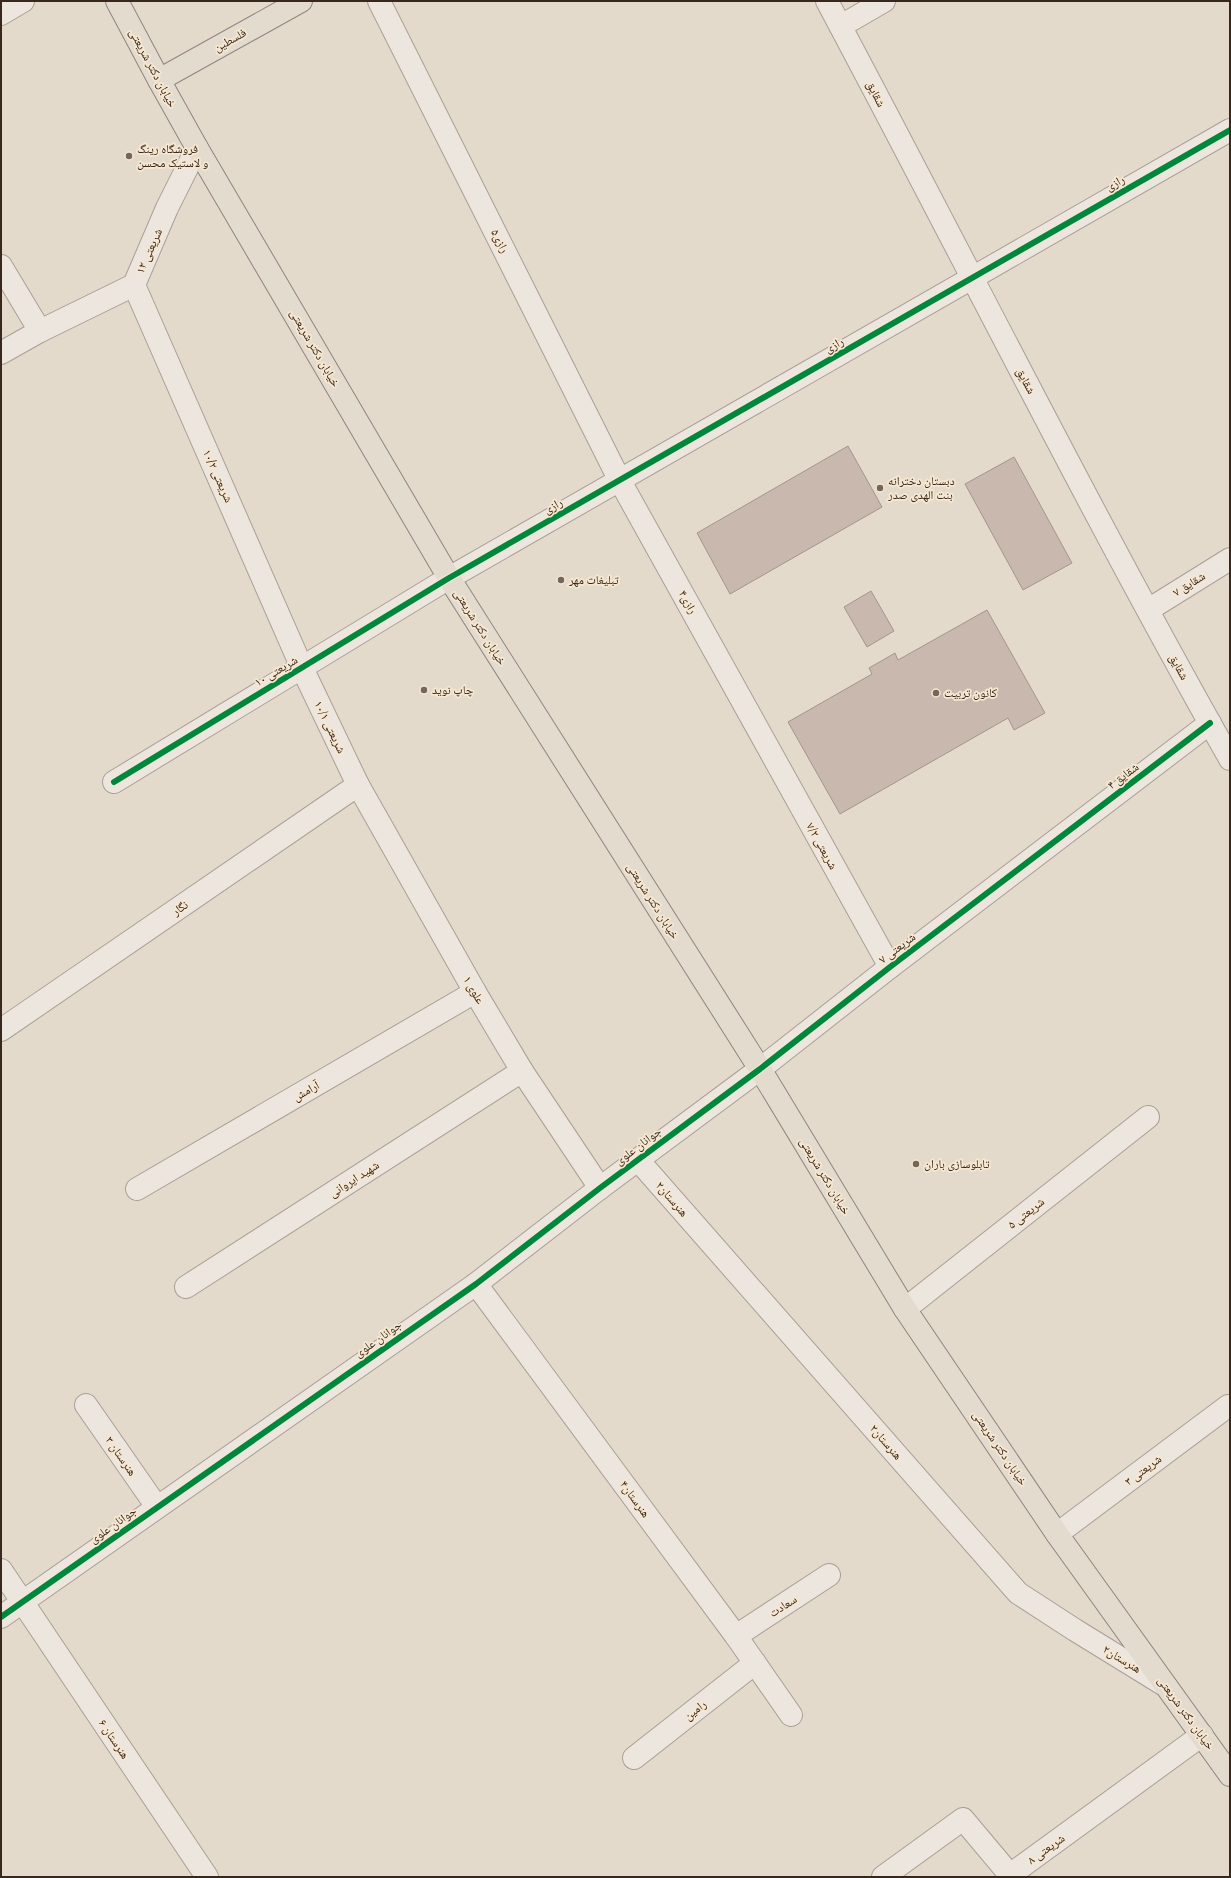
<svg xmlns="http://www.w3.org/2000/svg" width="1231" height="1878" font-family="Georgia,'Noto Naskh Arabic',serif">
<style>
.building{fill:#c8b8ad;stroke:#a4958b}
.lines{fill:none;stroke-linecap:round;stroke-linejoin:round}
.minor-casing{stroke:#a99f95;stroke-width:24}
.major-casing{stroke:#8f857c;stroke-width:24}
.minor{stroke:#ece6de;stroke-width:22}
.major{stroke:#e4dbcf;stroke-width:22}
.cycleway-casing{stroke:#f6e7d1;stroke-width:8}
.cycleway{stroke:#00873e;stroke-width:6}
.poi-dot{fill:#74665a;stroke:#f6e7d1;stroke-width:1.5}
.labels{text-anchor:middle;stroke-width:3.5;stroke-linejoin:round;paint-order:stroke}
.street-label{font-size:12px;fill:#38271d;stroke:#f6e7d1}
.poi-label{font-size:12px;fill:#38271d;stroke:#f6e7d1;text-anchor:start}
</style>
<rect width="100%" height="100%" fill="#e4dacc"/>
<g class="building">
<path d="M848,446l34,61 -152,87 -33,-61z"/>
<path d="M1014,457l58,106 -49,27 -58,-106z"/>
<path d="M871,591l23,40 -27,16 -23,-40z"/>
<path d="M987,610l58,103 -31,17 -6,-12 -168,96 -52,-92 84,-48 -3,-6 26,-15 3,7z"/>
</g>
<g class="lines">
<defs>
<g id="minor">
<path d="M379,1l241,480 270,486"/>
<path d="M827,1c135,253 262,509 403,758"/>
<path d="M1,14l22,-13"/>
<path d="M841,26l43,-25"/>
<path d="M1,266l39,65"/>
<path d="M134,285l168,383 56,117 117,207 47,79 78,117"/>
<path d="M1,353l39,-22 94,-46 33,-77 30,-60"/>
<path d="M1148,610l82,-51"/>
<path d="M114,782l335,-204 781,-448"/>
<path d="M1,1030l357,-245"/>
<path d="M638,1160l380,433 57,37 91,56"/>
<path d="M137,1189l338,-197"/>
<path d="M476,1284l260,352 55,79"/>
<path d="M186,1287l336,-216"/>
<path d="M905,1309l243,-192"/>
<path d="M86,1405l71,102"/>
<path d="M1057,1534l171,-128"/>
<path d="M1,1570l206,307"/>
<path d="M1,1617l475,-333 124,-96 160,-119 130,-102 320,-244"/>
<path d="M736,1636l93,-61"/>
<path d="M634,1758l121,-95"/>
<path d="M883,1877l80,-58 47,56 192,-140"/>
</g>
<g id="major">
<path d="M117,1l42,79 38,68 252,430 311,491 145,240 152,225 173,241"/>
<path d="M159,80l142,-79"/>
</g>
</defs>
<use href="#minor" class="minor-casing"/>
<use href="#major" class="major-casing"/>
<use href="#minor" class="minor"/>
<use href="#major" class="major"/>
<defs>
<g id="cycleway">
<path d="M114,782l335,-204 781,-448"/>
<path d="M1,1617l475,-333 124,-96 160,-119 130,-102 320,-244"/>
</g>
</defs>
<use href="#cycleway" class="cycleway-casing"/>
<use href="#cycleway" class="cycleway"/>
</g>
<g class="poi-dot">
<circle cx="129" cy="156" r="4"/>
<circle cx="880" cy="488" r="4"/>
<circle cx="561" cy="580" r="4"/>
<circle cx="424" cy="690" r="4"/>
<circle cx="936" cy="693" r="4"/>
<circle cx="916" cy="1164" r="4"/>
</g>
<g class="labels">
<g class="street-label">
<text transform="translate(230 40) rotate(-29)" y="4">فلسطین</text>
<text transform="translate(153 68) rotate(62)" y="4">خیابان دکتر شریعتی</text>
<text transform="translate(876 94) rotate(63)" y="4">شقایق</text>
<text transform="translate(1115 183) rotate(-30)" y="4">رازی</text>
<text transform="translate(500 241) rotate(63)" y="4">رازی۵</text>
<text transform="translate(149 251) rotate(-66)" y="4">شریعتی ۱۲</text>
<text transform="translate(834 345) rotate(-30)" y="4">رازی</text>
<text transform="translate(315 348) rotate(60)" y="4">خیابان دکتر شریعتی</text>
<text transform="translate(1026 381) rotate(62)" y="4">شقایق</text>
<text transform="translate(218 476) rotate(66)" y="4">شریعتی ۱۰/۲</text>
<text transform="translate(553 506) rotate(-30)" y="4">رازی</text>
<text transform="translate(1189 584) rotate(-32)" y="4">شقایق ۷</text>
<text transform="translate(688 602) rotate(61)" y="4">رازی۴</text>
<text transform="translate(480 627) rotate(58)" y="4">خیابان دکتر شریعتی</text>
<text transform="translate(1179 667) rotate(61)" y="4">شقایق</text>
<text transform="translate(276 671) rotate(-31)" y="4">شریعتی ۱۰</text>
<text transform="translate(330 727) rotate(64)" y="4">شریعتی ۱۰/۱</text>
<text transform="translate(1123 776) rotate(-37)" y="4">شقایق ۴</text>
<text transform="translate(822 846) rotate(61)" y="4">شریعتی ۷/۲</text>
<text transform="translate(653 901) rotate(58)" y="4">خیابان دکتر شریعتی</text>
<text transform="translate(180 908) rotate(-34)" y="4">نگار</text>
<text transform="translate(897 948) rotate(-37)" y="4">۷ شریعتی</text>
<text transform="translate(474 990) rotate(60)" y="4">علوی ۱</text>
<text transform="translate(306 1091) rotate(-30)" y="4">آرامش</text>
<text transform="translate(638 1146) rotate(-37)" y="4">جوانان علوی</text>
<text transform="translate(825 1176) rotate(59)" y="4">خیابان دکتر شریعتی</text>
<text transform="translate(354 1179) rotate(-33)" y="4">شهید ایروانی</text>
<text transform="translate(672 1199) rotate(49)" y="4">هنرستان۲</text>
<text transform="translate(1026 1213) rotate(-38)" y="4">شریعتی ۵</text>
<text transform="translate(378 1339) rotate(-35)" y="4">جوانان علوی</text>
<text transform="translate(886 1442) rotate(49)" y="4">هنرستان۲</text>
<text transform="translate(1000 1448) rotate(56)" y="4">خیابان دکتر شریعتی</text>
<text transform="translate(121 1456) rotate(55)" y="4">هنرستان ۳</text>
<text transform="translate(1143 1470) rotate(-37)" y="4">شریعتی ۳</text>
<text transform="translate(635 1499) rotate(54)" y="4">هنرستان۴</text>
<text transform="translate(113 1525) rotate(-35)" y="4">جوانان علوی</text>
<text transform="translate(783 1606) rotate(-33)" y="4">سعادت</text>
<text transform="translate(1122 1659) rotate(31)" y="4">هنرستان۲</text>
<text transform="translate(695 1710) rotate(-38)" y="4">رامین</text>
<text transform="translate(1186 1713) rotate(54)" y="4">خیابان دکتر شریعتی</text>
<text transform="translate(114 1739) rotate(56)" y="4">هنرستان ۶</text>
<text transform="translate(1046 1849) rotate(-36)" y="4">شریعتی ۸</text>
</g>
<g class="poi-label">
<text x="137" y="153">فروشگاه رینگ<tspan x="137" dy="14">و لاستیک محسن</tspan></text>
<text x="888" y="485">دبستان دخترانه<tspan x="888" dy="14">بنت الهدی صدر</tspan></text>
<text x="569" y="584">تبلیغات مهر</text>
<text x="432" y="694">چاپ نوید</text>
<text x="944" y="697">کانون تربیت</text>
<text x="924" y="1168">تابلوسازی باران</text>
</g>
</g>
<rect width="1231" height="1878" fill="none" stroke="#38271d" stroke-width="4"/>
</svg>
